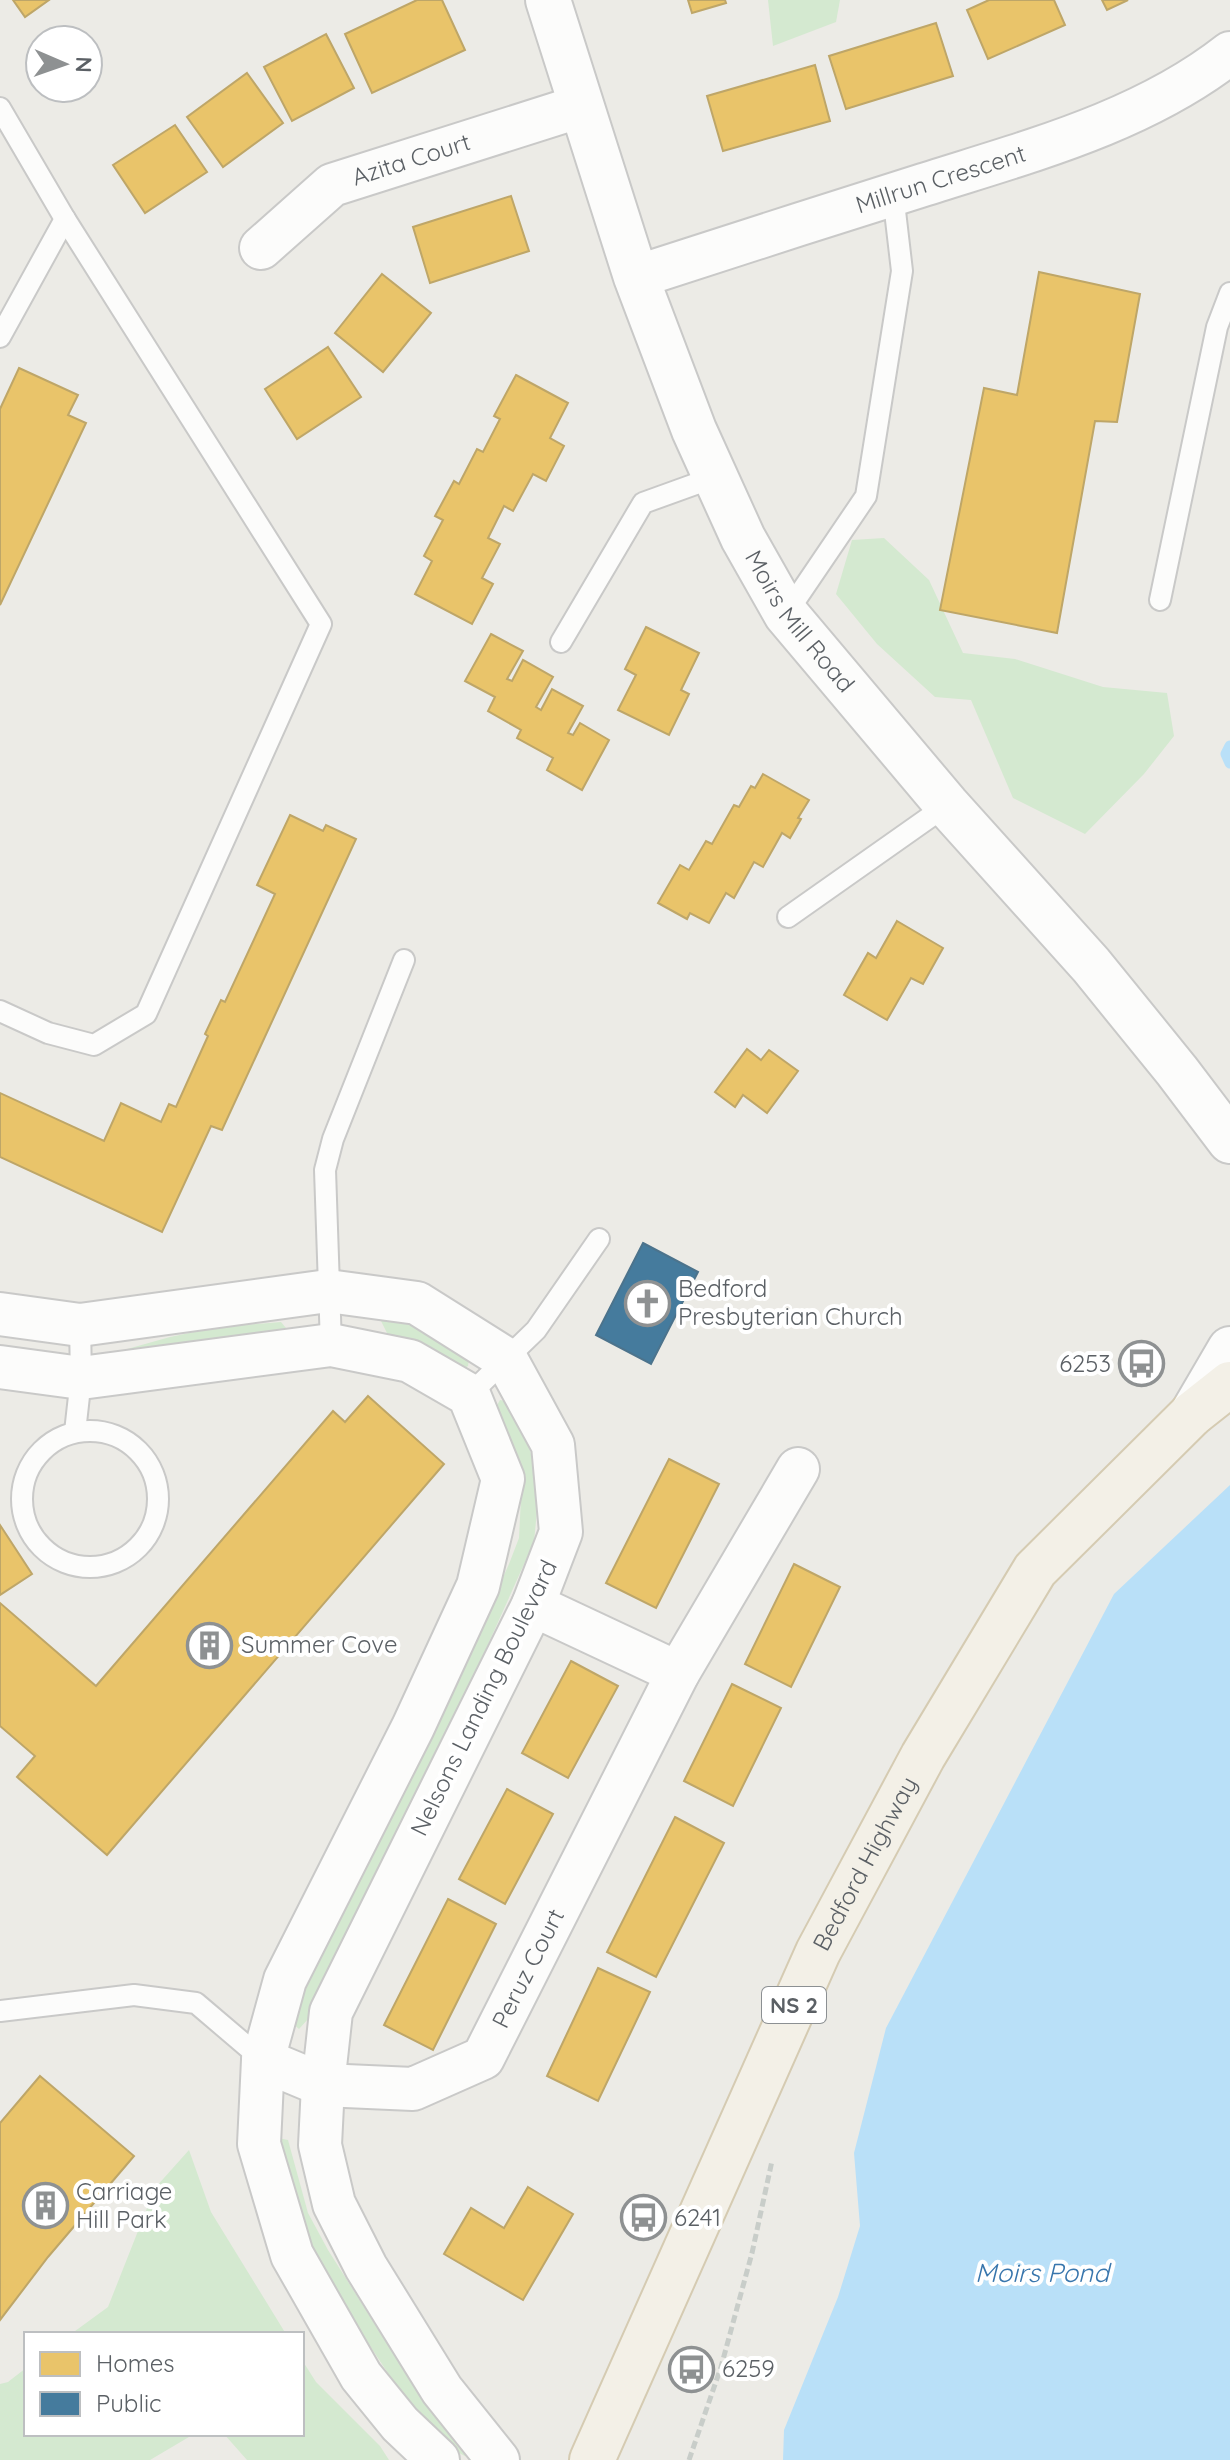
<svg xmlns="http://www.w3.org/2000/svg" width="1230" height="2460" font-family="Quicksand,sans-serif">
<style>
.green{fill:#d4e9d0}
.water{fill:#b9e0f8}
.homes{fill:#e9c46a;stroke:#bea668;stroke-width:2}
.public{fill:#457b9d;stroke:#4c738c;stroke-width:2}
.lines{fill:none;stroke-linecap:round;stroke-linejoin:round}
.stream{stroke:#b9e0f8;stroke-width:11}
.service-casing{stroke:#c9c9c8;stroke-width:24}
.minor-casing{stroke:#c9c9c8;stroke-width:46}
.tertiary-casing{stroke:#c9c9c8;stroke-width:48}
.primary-casing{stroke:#d5cbb2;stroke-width:48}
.path{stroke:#c8cdc9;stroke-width:5;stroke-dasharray:8 4;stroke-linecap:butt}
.service{stroke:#fcfcfb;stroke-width:20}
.minor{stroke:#fcfcfb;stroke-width:42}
.tertiary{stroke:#fcfcfb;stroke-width:44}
.primary{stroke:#f3f0e7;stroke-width:44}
.labels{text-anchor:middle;stroke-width:8;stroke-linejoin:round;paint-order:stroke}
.shield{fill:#fff;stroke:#8c9093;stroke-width:2}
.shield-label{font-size:22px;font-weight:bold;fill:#5b6065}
.street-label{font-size:24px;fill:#5b6065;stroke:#fff}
.poi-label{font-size:24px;fill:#5b6065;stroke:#fff;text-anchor:start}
.water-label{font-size:26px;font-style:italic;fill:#3876ad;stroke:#fff}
</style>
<rect width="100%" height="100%" fill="#ecebe6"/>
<g class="green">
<path d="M768,0h72l-4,22 -63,24z"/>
<path d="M884,538l45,42 34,73 52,6 88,28 64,6 7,43 -30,38 -59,60 -72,-36 -42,-98 -36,-3 -58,-53 -41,-50 16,-54z"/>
<path d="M405,1320l64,40 -1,6 -9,5 -71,-36 -7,-14z"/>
<path d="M281,1322l5,6 -14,7 -159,18 57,-16 48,-10z"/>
<path d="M500,1400l10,2 14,28 9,31 5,39 -4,42 -58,129 -167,347 -10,11 -8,-7 1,-11 187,-381 30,-66 10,-26 2,-40 -5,-36 -21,-53z"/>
<path d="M278,2138l10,2 20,73 20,37 89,141 56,69 -28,-14 -24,-23 -104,-157z"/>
<path d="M189,2150l22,62 75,122h-215l37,-27 47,-119z"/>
<path d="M302,2360l14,22 64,64 9,14h-142l-23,-26h78z"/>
<path d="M26,2368v66h168l-44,26h-150v-76l8,-2z"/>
</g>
<path class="water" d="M1230,1485v975h-447l1,-30 54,-133 22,-71 -6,-73 32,-125 228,-434z"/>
<g class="homes">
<path d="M13,0h36l-24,17z"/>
<path d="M417,0h25l23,50 -93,43 -27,-59z"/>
<path d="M688,0h37l1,3 -34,10z"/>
<path d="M989,0h65l11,25 -77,34 -21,-49z"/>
<path d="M1102,0h26l-21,10z"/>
<path d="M936,23l17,53 -107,33 -17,-53z"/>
<path d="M326,34l28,54 -62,33 -28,-54z"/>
<path d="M815,65l15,56 -107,30 -16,-55z"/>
<path d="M247,73l36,50 -60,44 -36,-50z"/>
<path d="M175,125l32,47 -62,41 -32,-48z"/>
<path d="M511,196l18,55 -99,32 -17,-56z"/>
<path d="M1039,272l101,22 -23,128 -22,-1 -38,212 -117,-23 44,-222 33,7z"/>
<path d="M382,274l49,39 -48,59 -48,-39z"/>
<path d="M328,347l33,50 -64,42 -32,-50z"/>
<path d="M19,368l59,27 -10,20 18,8 -86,182v-196z"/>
<path d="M516,375l52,28 -18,35 14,8 -18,35 -13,-7 -20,37 -9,-5 -16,32 12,6 -18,34 11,6 -21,40 -57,-30 17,-33 -8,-5 19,-36 -8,-4 19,-35 5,3 18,-35 6,3 17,-33 -6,-3z"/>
<path d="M646,627l53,26 -18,37 8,4 -20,41 -51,-25 18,-35 -11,-6z"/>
<path d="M491,634l32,17 -16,28 5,2 11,-21 30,17 -17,30 5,3 11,-21 31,17 -15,27 5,2 7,-12 29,17 -27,50 -35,-20 6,-12 -36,-20 4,-8 -33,-19 7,-14 -30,-16z"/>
<path d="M763,774l46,26 -11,18 3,1 -11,19 -8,-5 -19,34 -9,-5 -20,36 -8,-5 -17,30 -19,-10 -3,6 -29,-16 22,-38 9,5 17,-29 6,3 22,-39 5,2 12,-21 4,2z"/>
<path d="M290,815l33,16 3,-6 30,14 -134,291 -11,-4 -49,106 -162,-75v-64l104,48 17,-38 40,19 8,-18 7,3 32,-71 -3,-2 16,-34 4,2 50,-108 -18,-9z"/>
<path d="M897,921l46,27 -20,36 -12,-6 -24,42 -43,-25 24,-42 8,5z"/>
<path d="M747,1049l14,11 8,-10 29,21 -31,42 -24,-18 -8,12 -20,-15z"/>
<path d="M368,1396l76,68 -337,391 -90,-78 18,-21 -35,-30v-123l96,83 237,-275 12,11z"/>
<path d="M669,1459l50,25 -63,124 -50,-25z"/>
<path d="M0,1525l32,49 -32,21z"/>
<path d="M794,1564l46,23 -49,100 -46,-23z"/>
<path d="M571,1661l47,25 -50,92 -46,-25z"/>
<path d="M732,1684l49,24 -48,98 -49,-25z"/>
<path d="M507,1789l46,25 -48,90 -46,-25z"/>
<path d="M675,1817l49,26 -68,134 -49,-25z"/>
<path d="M448,1899l48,25 -63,126 -49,-25z"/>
<path d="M598,1968l52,24 -52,109 -51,-25z"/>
<path d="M40,2076l94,80 -86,101 -48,63v-197z"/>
<path d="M528,2187l45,27 -50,86 -79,-46 27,-46 33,20z"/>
</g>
<path class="public" d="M643,1243l55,29 -47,92 -55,-29z"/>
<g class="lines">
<path class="stream" d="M1230,746l-4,8 4,9"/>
<defs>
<g id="service">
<path d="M0,108l65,111 256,405 -175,390 -52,31 -46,-12 -48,-22"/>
<path d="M0,337l65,-118"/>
<path d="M1160,600l57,-273 13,-34"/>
<path d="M786,614l80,-118 36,-225 -9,-77"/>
<path d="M561,642l82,-139 72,-26"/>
<path d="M788,917l159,-112"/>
<path d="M331,1345l-6,-175 8,-31 71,-179"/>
<path d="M469,1395l67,-65 63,-91"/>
<circle cx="90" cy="1499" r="68"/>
<path d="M75,1432l6,-54 -1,-53"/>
<path d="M0,2011l134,-16 62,8 67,57"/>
</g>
<g id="minor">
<path id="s1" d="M261,248l71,-63 249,-79"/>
<path id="s2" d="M636,277c95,-31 189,-61 284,-91 106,-34 221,-63 310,-133"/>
<path d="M0,1314l80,11 248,-34 89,12 89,56 47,86 8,87 -28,73 -202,407 -8,73 -3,60 14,59 32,63 76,123 56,70"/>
<path d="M0,1367l81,11 250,-33 79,16 59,34 34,84 -25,107 -65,141 -128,253 -22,80 -4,84 33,111 69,121 39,48 38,36"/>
<path d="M533,1605l145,68"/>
<path id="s3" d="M263,2060l60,25 90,4 70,-31 195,-385 120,-204"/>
</g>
<g id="tertiary">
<path id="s4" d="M548,0l88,277 58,153 49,108 43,76 161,191 144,160 86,106 53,70"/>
<path d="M1192,1414l38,-65"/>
</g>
<g id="primary">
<path id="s5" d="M592,2460l226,-508 105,-196 112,-186 157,-156 38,-30"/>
</g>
</defs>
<use href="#service" class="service-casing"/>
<use href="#minor" class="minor-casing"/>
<use href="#tertiary" class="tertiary-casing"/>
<use href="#primary" class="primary-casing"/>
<path class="path" d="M689,2460l32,-93 31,-114 20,-92"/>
<use href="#service" class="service"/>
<use href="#minor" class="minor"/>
<use href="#tertiary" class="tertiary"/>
<use href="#primary" class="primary"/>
</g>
<defs>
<symbol id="church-ring" viewBox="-11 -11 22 22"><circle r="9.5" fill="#fff" stroke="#8e9192" stroke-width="1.5"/><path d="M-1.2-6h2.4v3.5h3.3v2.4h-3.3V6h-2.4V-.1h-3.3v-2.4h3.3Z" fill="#8e9192"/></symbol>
<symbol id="bus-ring" viewBox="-11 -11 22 22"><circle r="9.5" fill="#fff" stroke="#8e9192" stroke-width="1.5"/><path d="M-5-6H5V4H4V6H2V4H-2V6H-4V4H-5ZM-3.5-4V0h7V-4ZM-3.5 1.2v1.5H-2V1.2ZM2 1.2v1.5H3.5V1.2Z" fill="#8e9192"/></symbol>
<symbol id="building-ring" viewBox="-11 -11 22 22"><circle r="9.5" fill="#fff" stroke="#8e9192" stroke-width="1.5"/><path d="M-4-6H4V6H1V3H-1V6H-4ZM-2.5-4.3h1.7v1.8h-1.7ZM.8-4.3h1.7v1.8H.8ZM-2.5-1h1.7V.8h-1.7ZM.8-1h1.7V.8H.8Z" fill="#8e9192"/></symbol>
</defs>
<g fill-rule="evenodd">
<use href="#church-ring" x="622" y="1278" width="51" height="51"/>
<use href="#bus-ring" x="1116" y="1338" width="51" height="51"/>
<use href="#building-ring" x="184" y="1620" width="51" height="51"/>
<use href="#building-ring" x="20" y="2180" width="51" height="51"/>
<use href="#bus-ring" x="618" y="2192" width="51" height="51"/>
<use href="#bus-ring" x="666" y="2344" width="51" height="51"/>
</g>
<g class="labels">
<rect class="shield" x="762" y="1987" width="64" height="36" rx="6"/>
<g class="shield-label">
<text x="794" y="2013">NS 2</text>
</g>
<g class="street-label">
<text dy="8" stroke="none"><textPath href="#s1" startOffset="178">Azita Court</textPath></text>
<text dy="8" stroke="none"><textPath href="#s2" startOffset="320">Millrun Crescent</textPath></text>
<text dy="8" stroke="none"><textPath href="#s4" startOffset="674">Moirs Mill Road</textPath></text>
<text transform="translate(484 1698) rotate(-64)" y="8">Nelsons Landing Boulevard</text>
<text dy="8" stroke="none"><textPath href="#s5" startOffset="656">Bedford Highway</textPath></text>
<text dy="8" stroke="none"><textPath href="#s3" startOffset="332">Peruz Court</textPath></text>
</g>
<g class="poi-label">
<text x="678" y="1297">Bedford<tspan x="678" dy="28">Presbyterian Church</tspan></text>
<text x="1111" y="1372" text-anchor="end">6253</text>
<text x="241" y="1653">Summer Cove</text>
<text x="76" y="2200">Carriage<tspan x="76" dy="28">Hill Park</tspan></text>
<text x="674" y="2226">6241</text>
<text x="722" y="2377">6259</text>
</g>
<g class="water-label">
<text x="1042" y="2282">Moirs Pond</text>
</g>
</g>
<rect x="24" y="2332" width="280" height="104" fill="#ffffff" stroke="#bdbfc1" stroke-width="2"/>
<rect x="40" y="2352" width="40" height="24" fill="#e9c46a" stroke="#bdbfc1" stroke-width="2"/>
<text x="96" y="2372" font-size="24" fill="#5b6065">Homes</text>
<rect x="40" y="2392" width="40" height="24" fill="#457b9d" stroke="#bdbfc1" stroke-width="2"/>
<text x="96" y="2412" font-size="24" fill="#5b6065">Public</text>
<g transform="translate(64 64) rotate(92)"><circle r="38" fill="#ffffff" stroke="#bdbfc1" stroke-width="2"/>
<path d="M0-6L14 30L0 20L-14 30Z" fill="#8e9192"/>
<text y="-12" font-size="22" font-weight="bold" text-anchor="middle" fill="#5b6065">N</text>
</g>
</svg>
